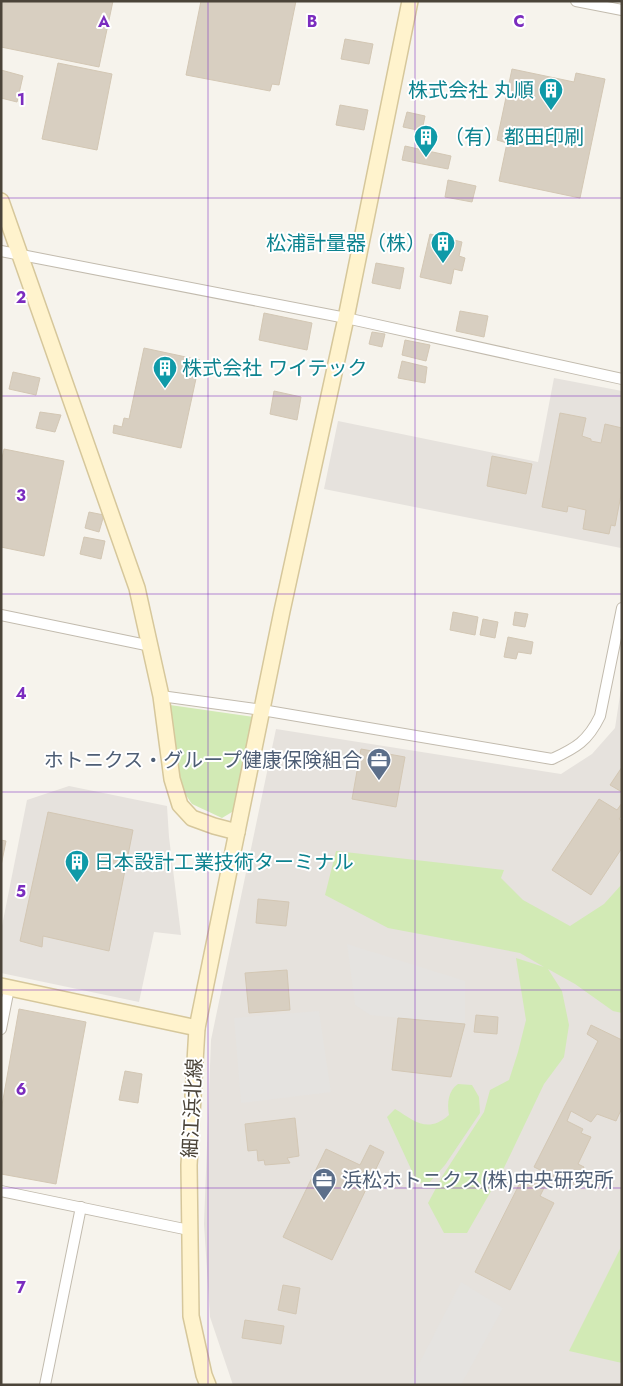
<svg xmlns="http://www.w3.org/2000/svg" width="623" height="1386" font-family="Jost,'Noto Sans JP',sans-serif">
<style>
.industrial{fill:#e6e2dd}
.green{fill:#d2eab5}
.parking{fill:#e5e3e0}
.building{fill:#d8cfc1;stroke:#d3c7b4}
.lines{fill:none;stroke-linecap:round;stroke-linejoin:round}
.street-casing{stroke:#c2bbae;stroke-width:12}
.secondary-casing{stroke:#d6c79b;stroke-width:18}
.street{stroke:#fff;stroke-width:10}
.secondary{stroke:#fff3cd;stroke-width:15}
.grid{fill:none;stroke:#7b2cbf;stroke-width:1;stroke-opacity:0.55}
.labels{text-anchor:middle;stroke-width:4;stroke-linejoin:round;paint-order:stroke}
.culture-label{font-size:20px;fill:#0d838f;stroke:#fff;text-anchor:start}
.service-label{font-size:20px;fill:#4e5e75;stroke:#fff;text-anchor:end}
.street-label{font-size:20px;fill:#4b4439;stroke:#fff}
.grid-label{font-size:16px;text-anchor:middle;font-weight:bold;fill:#7b2cbf;stroke:#fff;stroke-width:4;stroke-linejoin:round;paint-order:stroke}
</style>
<rect width="100%" height="100%" fill="#f6f3ec"/>
<g class="industrial">
<path d="M554,378l68,13 -1,157 -297,-59 14,-68 200,41z"/>
<path d="M622,682v703h-389l-23,-68 -6,-93 7,-184 65,-311 285,45 31,-20 23,-26z"/>
<path d="M69,786l98,20 2,31 12,98 -27,-3 -15,70 -138,-29v-42l26,-131z"/>
</g>
<g class="green">
<path d="M170,705l84,12 -17,92 -15,9 -30,-14 -13,-19z"/>
<path d="M336,851l168,19 -3,8 22,22 47,26 34,-22 18,-20v129l-9,-2 -38,-27 -27,-15 14,22 7,34 -5,32 -20,27 -42,88 -35,61h-23l-16,-30 15,-28 41,-63 6,-22 19,-10 9,-28 8,-32 -10,-62 28,9 -24,-14 -132,-25 -63,-33z"/>
<path d="M458,1084l14,1 7,12 1,16 -35,52 -17,19 -11,-2 -30,-65 8,-8c20,12 32,25 54,6 -2,-12 -1,-24 9,-31z"/>
<path d="M622,1245v118l-53,-12z"/>
</g>
<g class="parking">
<path d="M347,944l118,37v43l-95,-9 -15,-10z"/>
<path d="M319,1011l12,81 -90,11 -7,-85z"/>
<path d="M461,1282l42,26 -42,77h-53z"/>
</g>
<g class="building">
<path d="M1,1h112l-14,66 -98,-20z"/>
<path d="M201,1h95l-17,84 -7,-1 -2,7 -84,-16z"/>
<path d="M345,39l28,5 -4,20 -28,-5z"/>
<path d="M58,63l54,11 -15,76 -55,-11z"/>
<path d="M512,69l62,13 2,-9 29,6 -25,119 -81,-17 8,-38 -10,-3z"/>
<path d="M1,70l22,6 -6,26 -16,-4z"/>
<path d="M340,105l28,5 -4,20 -28,-5z"/>
<path d="M407,112l18,4 -3,15 -19,-4z"/>
<path d="M405,146l46,10 -3,13 -46,-9z"/>
<path d="M448,180l28,6 -4,16 -27,-5z"/>
<path d="M430,234l32,8 -3,14 6,2 -3,13 -8,-2 -3,15 -31,-7z"/>
<path d="M376,263l28,5 -4,21 -28,-6z"/>
<path d="M460,311l28,5 -4,21 -28,-6z"/>
<path d="M264,313l48,10 -5,27 -48,-10z"/>
<path d="M372,332l13,2 -3,13 -13,-3z"/>
<path d="M405,340l25,5 -4,16 -24,-6z"/>
<path d="M144,348l56,12 -19,88 -68,-15 1,-8 8,2 2,-9 5,1z"/>
<path d="M402,361l25,6 -2,16 -27,-5z"/>
<path d="M13,372l27,6 -4,17 -27,-6z"/>
<path d="M274,391l27,6 -4,23 -27,-6z"/>
<path d="M40,412l21,3 -6,17 -19,-4z"/>
<path d="M560,413l26,5 -4,18 9,3v2l10,2 4,-19 17,4v62l-7,36 -4,-1 -2,9 -26,-5 3,-19 -18,-4 -1,6 -25,-5z"/>
<path d="M4,449l60,12 -20,95 -43,-9v-84z"/>
<path d="M492,456l40,8 -6,30 -39,-8z"/>
<path d="M89,512l15,3 -5,17 -14,-4z"/>
<path d="M84,537l21,4 -4,18 -21,-5z"/>
<path d="M453,612l25,5 -3,18 -25,-5z"/>
<path d="M515,612l13,2 -3,13 -12,-2z"/>
<path d="M483,619l15,3 -3,16 -15,-3z"/>
<path d="M508,637l25,5 -2,12 -13,-2 -2,7 -12,-2z"/>
<path d="M361,749l44,8 -9,50 -44,-8z"/>
<path d="M622,767v25l-12,-7z"/>
<path d="M599,799l18,11 5,-7v12l-3,4 3,2v27l-31,47 -39,-25z"/>
<path d="M48,812l85,18 -24,121 -66,-15 -1,11 -22,-6z"/>
<path d="M1,840l5,1 -5,25z"/>
<path d="M258,899l31,3 -3,24 -30,-3z"/>
<path d="M287,970l3,40 -41,3 -4,-40z"/>
<path d="M19,1009l67,13 -30,162 -55,-10v-63z"/>
<path d="M476,1015l22,2 -1,17 -23,-2z"/>
<path d="M398,1018l67,6 -14,53 -59,-7z"/>
<path d="M591,1025l31,15v68l-6,13 -19,-7 -6,8 -20,-11 -4,10 16,8 -2,4 10,4 -13,27 6,3 -9,20 -41,-20 64,-126 -11,-7z"/>
<path d="M125,1071l17,3 -4,29 -19,-3z"/>
<path d="M295,1118l4,38 -12,2 3,5 -25,2 -1,-5 -6,1 -1,-11 -9,1 -3,-27z"/>
<path d="M370,1145l14,7 -52,108 -49,-23 43,-88 34,16z"/>
<path d="M525,1173l21,11 -6,12 14,7 -44,87 -35,-18z"/>
<path d="M283,1285l17,3 -4,26 -18,-4z"/>
<path d="M245,1320l39,6 -3,18 -39,-6z"/>
</g>
<g class="lines">
<defs>
<g id="street">
<path d="M576,1l46,9"/>
<path d="M1,251l345,67 276,61"/>
<path d="M1,615l150,31"/>
<path d="M161,696l101,14 290,49c24,-11 36,-18 48,-43l22,-108"/>
<path d="M1,1029l8,-41"/>
<path d="M1,1191l188,39"/>
<path d="M45,1385l36,-178"/>
</g>
<g id="secondary">
<path d="M1,201l136,387 24,108 11,83 8,26 12,13 22,8 23,6"/>
<path d="M1,986l196,42"/>
<path d="M208,1385l-4,-10 -13,-59 -2,-151 8,-137 85,-417 64,-293 64,-317"/>
</g>
</defs>
<use href="#street" class="street-casing"/>
<use href="#secondary" class="secondary-casing"/>
<use href="#street" class="street"/>
<use href="#secondary" class="secondary"/>
</g>
<path class="grid" d="M208,1v1384M415,1v1384M1,198h621M1,396h621M1,594h621M1,792h621M1,990h621M1,1188h621"/>
<defs>
<symbol id="building-pin" viewBox="-11 -11 22 30"><path d="M0 17L-7.5 6A9.5 9.5 0 1 1 7.5 6Z" fill="#0f9aa8" stroke="#fff"/><path d="M-4-6H4V6H1V3H-1V6H-4ZM-2.5-4.3h1.7v1.8h-1.7ZM.8-4.3h1.7v1.8H.8ZM-2.5-1h1.7V.8h-1.7ZM.8-1h1.7V.8H.8Z" fill="#fff"/></symbol>
<symbol id="office-pin" viewBox="-11 -11 22 30"><path d="M0 17L-7.5 6A9.5 9.5 0 1 1 7.5 6Z" fill="#5c6f8a" stroke="#fff"/><path d="M-6-3h4V-5.5h4V-3h4V5H-6ZM-1-4.5V-3h2v-1.5ZM-6 0V1H6V0Z" fill="#fff"/></symbol>
</defs>
<g fill-rule="evenodd">
<use href="#building-pin" x="537" y="76" width="28" height="38"/>
<use href="#building-pin" x="412" y="123" width="28" height="38"/>
<use href="#building-pin" x="429" y="229" width="28" height="38"/>
<use href="#building-pin" x="151" y="354" width="28" height="38"/>
<use href="#office-pin" x="365" y="746" width="28" height="38"/>
<use href="#building-pin" x="63" y="848" width="28" height="38"/>
<use href="#office-pin" x="310" y="1166" width="28" height="38"/>
</g>
<g class="labels">
<g class="culture-label">
<text x="534" y="97" text-anchor="end">株式会社 丸順</text>
<text x="444" y="144">（有）都田印刷</text>
<text x="426" y="250" text-anchor="end">松浦計量器（株）</text>
<text x="182" y="375">株式会社 ワイテック</text>
<text x="94" y="869">日本設計工業技術ターミナル</text>
</g>
<g class="service-label">
<text x="362" y="767">ホトニクス・グループ健康保険組合</text>
<text x="342" y="1187" text-anchor="start">浜松ホトニクス(株)中央研究所</text>
</g>
<g class="street-label">
<text transform="translate(192 1108) rotate(-87)" y="7">細江浜北線</text>
</g>
</g>
<g class="grid-label">
<text x="104" y="27">A</text>
<text x="312" y="27">B</text>
<text x="519" y="27">C</text>
<text x="21" y="105">1</text>
<text x="21" y="303">2</text>
<text x="21" y="501">3</text>
<text x="21" y="699">4</text>
<text x="21" y="897">5</text>
<text x="21" y="1095">6</text>
<text x="21" y="1293">7</text>
</g>
<rect width="623" height="1386" fill="none" stroke="#4b4439" stroke-width="5"/>
</svg>
